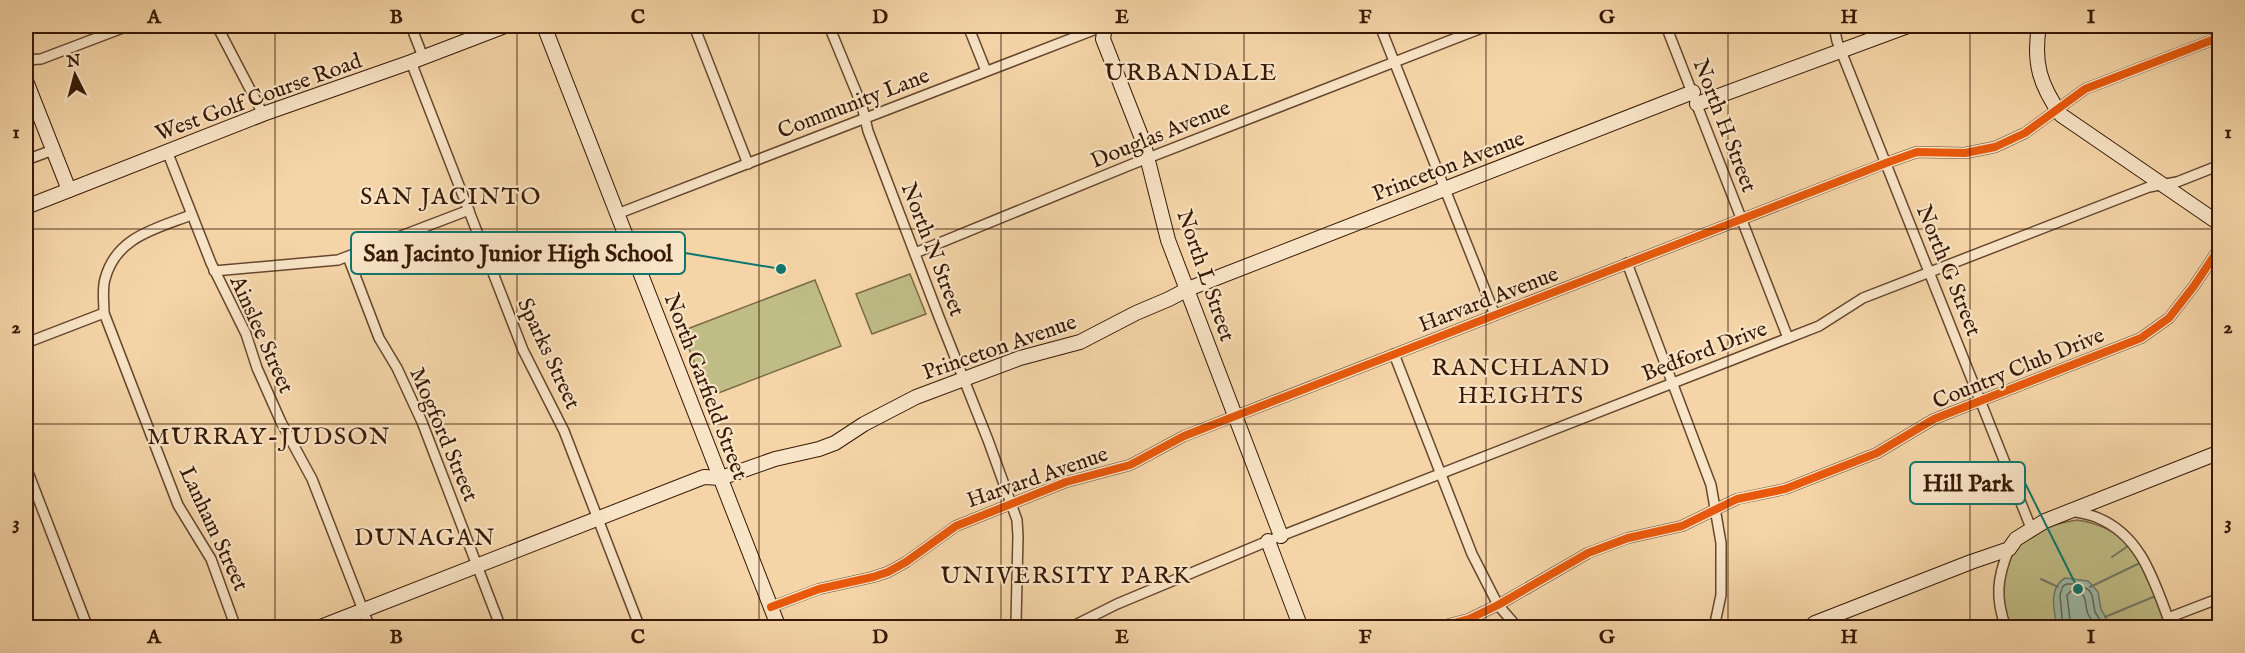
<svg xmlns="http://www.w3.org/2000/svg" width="2245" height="653" font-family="'IM FELL English',serif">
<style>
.green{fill:#bfbc86;stroke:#7b6a46;stroke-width:1.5}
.water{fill:#9cb9a6;stroke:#747966;stroke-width:1.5}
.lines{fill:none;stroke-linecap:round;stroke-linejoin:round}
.shore{stroke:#6a6856;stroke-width:1.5}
.stream{stroke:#747966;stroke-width:2}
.street-casing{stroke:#66472e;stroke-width:12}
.secondary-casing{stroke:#371805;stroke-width:16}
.street{stroke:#f8e4c6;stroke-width:9}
.secondary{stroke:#f8e4c6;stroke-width:14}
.cycleway-casing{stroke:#f8e4c6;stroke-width:11}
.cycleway{stroke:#e8590c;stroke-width:8}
.grid{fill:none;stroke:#371805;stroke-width:1.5;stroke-opacity:0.55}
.labels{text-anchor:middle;stroke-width:4.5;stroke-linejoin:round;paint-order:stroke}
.street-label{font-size:22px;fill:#371805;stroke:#f8e4c6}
.neighbourhood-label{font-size:24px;letter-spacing:1.5px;fill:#371805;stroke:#f8e4c6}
.leader{fill:none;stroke:#0f766e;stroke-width:2}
.callout-dot{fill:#0f766e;stroke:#f8e4c6;stroke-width:2}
.callout{fill:#f8e4c6;stroke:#0f766e;stroke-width:2}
.callout-label{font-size:24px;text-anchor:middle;font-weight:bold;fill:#371805}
.neatline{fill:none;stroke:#371805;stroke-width:2}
.grid-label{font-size:20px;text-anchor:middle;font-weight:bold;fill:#371805}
</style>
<rect width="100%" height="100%" fill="#f5d5a8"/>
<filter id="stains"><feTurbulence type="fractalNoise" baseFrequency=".00333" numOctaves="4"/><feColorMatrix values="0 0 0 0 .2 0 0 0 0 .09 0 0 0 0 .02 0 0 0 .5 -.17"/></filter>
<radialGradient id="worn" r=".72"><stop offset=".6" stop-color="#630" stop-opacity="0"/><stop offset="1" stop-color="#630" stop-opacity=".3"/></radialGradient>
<g class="green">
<path d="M910,274l16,40 -54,20 -16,-40z"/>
<path d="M815,280l26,66 -133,51 -26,-66z"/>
<path d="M2077,520c63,9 71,57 92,107h-159c-2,-7 -6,-14 -8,-21 -1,-6 0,-13 0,-19 3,-45 35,-61 75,-67z"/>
</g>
<path class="water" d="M2065,578l23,3 5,5 5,6 3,17 10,18h-54c-3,-16 -9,-39 8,-49z"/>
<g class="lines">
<g class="shore">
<path d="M2063,628l-3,-33 3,-9 4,-2h10l12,6 3,5 3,17 10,16"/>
<path d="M2071,628l-4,-33 4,-4c19,3 12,9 17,23 2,4 6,9 8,14"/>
</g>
<g class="stream">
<path d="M2112,557l16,-11"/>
<path d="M2041,579l17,8"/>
<path d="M2090,587l52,-25"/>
<path d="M2105,617l53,-22"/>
</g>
<defs>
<g id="street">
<path d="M217,26l46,88"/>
<path d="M411,26l12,31"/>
<path d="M694,26l54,138"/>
<path d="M829,26l33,80 6,25 71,186 49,123 29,80 1,16 -2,87 1,5"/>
<path d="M968,26l18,45"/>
<path d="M1380,26l115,289"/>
<path d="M1666,26l122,312"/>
<path d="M1834,26l3,15 194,487"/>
<path d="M26,60l15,-1 87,-33"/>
<path d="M411,62l112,288 41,81 76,197"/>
<path d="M167,151l44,112 35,71 11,34 24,54 31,57 58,149"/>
<path d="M26,160l27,-10"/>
<path d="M617,214l487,-188"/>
<path d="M191,215c-36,14 -75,22 -86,64 -3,10 -1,23 -1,34l74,192 33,54 25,69"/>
<path d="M915,253l215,-88 357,-139"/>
<path d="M348,257l31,81 18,30 25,54 79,206"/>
<path d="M1627,263l84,222 10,58v52l-7,33"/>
<path d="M214,271l124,-11 131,-50"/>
<path d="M26,343l78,-30"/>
<path d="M1394,354l78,200 26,51 20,23"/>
<path d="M26,467l62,161"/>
<path d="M2071,511c8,2 19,3 27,7 46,19 57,68 74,110"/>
<path d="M771,607l48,-18 54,-12 15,-5 18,-10 50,-36 110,-44 64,-17 54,-29 702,-273 31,-11 48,1 30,-6 30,-14 60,-44 135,-52"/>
<path d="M2168,618l52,-20"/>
<path d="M1069,628l48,-24 151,-63 551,-215 44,-28 286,-111 28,-5 43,-17"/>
<path d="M1435,628l34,-9 29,-14 90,-52 40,-15 54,-12 55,-27 48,-10 92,-36 57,-34 207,-81 28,-20 25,-32 26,-39"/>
<path d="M2006,628c-11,-30 -9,-50 3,-79"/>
</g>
<g id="secondary">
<path d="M544,26l235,602"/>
<path d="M1105,26l-2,13 40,102 25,99 113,296"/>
<path d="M2039,26c-6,37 1,59 22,89l159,109"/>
<path d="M26,81l43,109"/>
<path d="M1697,104l211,-78"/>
<path d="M26,207l237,-93 148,-52 94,-36"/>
<path d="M1268,541l33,87"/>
<path d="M318,628l386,-151 17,1 54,-19 44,-10 16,-6 29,-19 52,-27 104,-39 60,-16 56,-29 33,-14 19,-10 505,-197"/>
<path d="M1809,628l6,-5 156,-61 38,-13 7,-10 29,-18 175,-69"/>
</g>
</defs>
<use href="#street" class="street-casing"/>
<use href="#secondary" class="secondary-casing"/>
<use href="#street" class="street"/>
<use href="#secondary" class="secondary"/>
<defs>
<g id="cycleway">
<path d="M771,607l48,-18 54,-12 15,-5 18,-10 50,-36 110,-44 64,-17 54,-29 702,-273 31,-11 48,1 30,-6 30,-14 60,-44 135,-52"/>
<path d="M1435,628l34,-9 29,-14 90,-52 40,-15 54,-12 55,-27 48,-10 92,-36 57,-34 207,-81 28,-20 25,-32 26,-39"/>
</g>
</defs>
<use href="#cycleway" class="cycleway-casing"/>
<use href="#cycleway" class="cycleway"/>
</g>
<path class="grid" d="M275,26v602M517,26v602M759,26v602M1001,26v602M1244,26v602M1486,26v602M1728,26v602M1970,26v602M26,229h2194M26,424h2194"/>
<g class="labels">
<g class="street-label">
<text transform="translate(258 96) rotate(-20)" y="8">West Golf Course Road</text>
<text transform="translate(853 102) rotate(-21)" y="8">Community Lane</text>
<text transform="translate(1726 125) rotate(69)" y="8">North H Street</text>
<text transform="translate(1160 133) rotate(-22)" y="8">Douglas Avenue</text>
<text transform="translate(1448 165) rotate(-21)" y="8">Princeton Avenue</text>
<text transform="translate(934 249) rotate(69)" y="8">North N Street</text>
<text transform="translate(1950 270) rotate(68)" y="8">North G Street</text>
<text transform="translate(1207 275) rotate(71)" y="8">North L Street</text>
<text transform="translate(1488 298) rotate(-21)" y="8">Harvard Avenue</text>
<text transform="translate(263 334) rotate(66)" y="8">Ainslee Street</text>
<text transform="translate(999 346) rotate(-19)" y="8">Princeton Avenue</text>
<text transform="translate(1704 350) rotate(-21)" y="8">Bedford Drive</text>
<text transform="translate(550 353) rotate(65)" y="8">Sparks Street</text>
<text transform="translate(2018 367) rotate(-22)" y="8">Country Club Drive</text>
<text transform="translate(707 386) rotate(69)" y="8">North Garfield Street</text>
<text transform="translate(445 434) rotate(67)" y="8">Mogford Street</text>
<text transform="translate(1037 476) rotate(-19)" y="8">Harvard Avenue</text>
<text transform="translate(215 528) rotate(65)" y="8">Lanham Street</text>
</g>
<g class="neighbourhood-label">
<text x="1191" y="80">URBANDALE</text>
<text x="451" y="204">SAN JACINTO</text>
<text x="1521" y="375">RANCHLAND<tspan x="1521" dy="28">HEIGHTS</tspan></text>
<text x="269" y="444">MURRAY-JUDSON</text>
<text x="425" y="545">DUNAGAN</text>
<text x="1066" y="583">UNIVERSITY PARK</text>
</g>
</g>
<path class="leader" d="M781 269L685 253M2078 589L2025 483"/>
<g class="callout-dot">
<circle cx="781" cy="269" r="6"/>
<circle cx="2078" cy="589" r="6"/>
</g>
<g class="callout">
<rect x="351" y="232" width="334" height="42" rx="6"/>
<rect x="1910" y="462" width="115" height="42" rx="6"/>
</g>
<g class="callout-label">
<text x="518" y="261">San Jacinto Junior High School</text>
<text x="1968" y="491">Hill Park</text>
</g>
<rect width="2245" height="653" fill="none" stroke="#f5d5a8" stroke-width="66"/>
<g transform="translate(75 75) rotate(354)" stroke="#f8e4c6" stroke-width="4.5" paint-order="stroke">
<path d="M0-4.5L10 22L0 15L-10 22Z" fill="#371805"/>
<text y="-9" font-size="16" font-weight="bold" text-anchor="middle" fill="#371805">N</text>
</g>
<rect x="33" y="33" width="2179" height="587" class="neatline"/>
<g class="grid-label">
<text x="154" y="23">A</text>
<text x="396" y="23">B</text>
<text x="638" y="23">C</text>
<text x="880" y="23">D</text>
<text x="1122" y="23">E</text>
<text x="1365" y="23">F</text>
<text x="1607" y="23">G</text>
<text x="1849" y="23">H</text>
<text x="2091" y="23">I</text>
<text x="16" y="138">1</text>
<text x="2228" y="138">1</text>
<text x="16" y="333">2</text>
<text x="2228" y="333">2</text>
<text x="16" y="529">3</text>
<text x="2228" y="529">3</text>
<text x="154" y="643">A</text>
<text x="396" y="643">B</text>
<text x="638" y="643">C</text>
<text x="880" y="643">D</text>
<text x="1122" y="643">E</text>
<text x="1365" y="643">F</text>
<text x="1607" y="643">G</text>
<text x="1849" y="643">H</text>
<text x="2091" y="643">I</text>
</g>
<rect width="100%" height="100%" filter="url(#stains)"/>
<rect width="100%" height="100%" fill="url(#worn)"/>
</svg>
